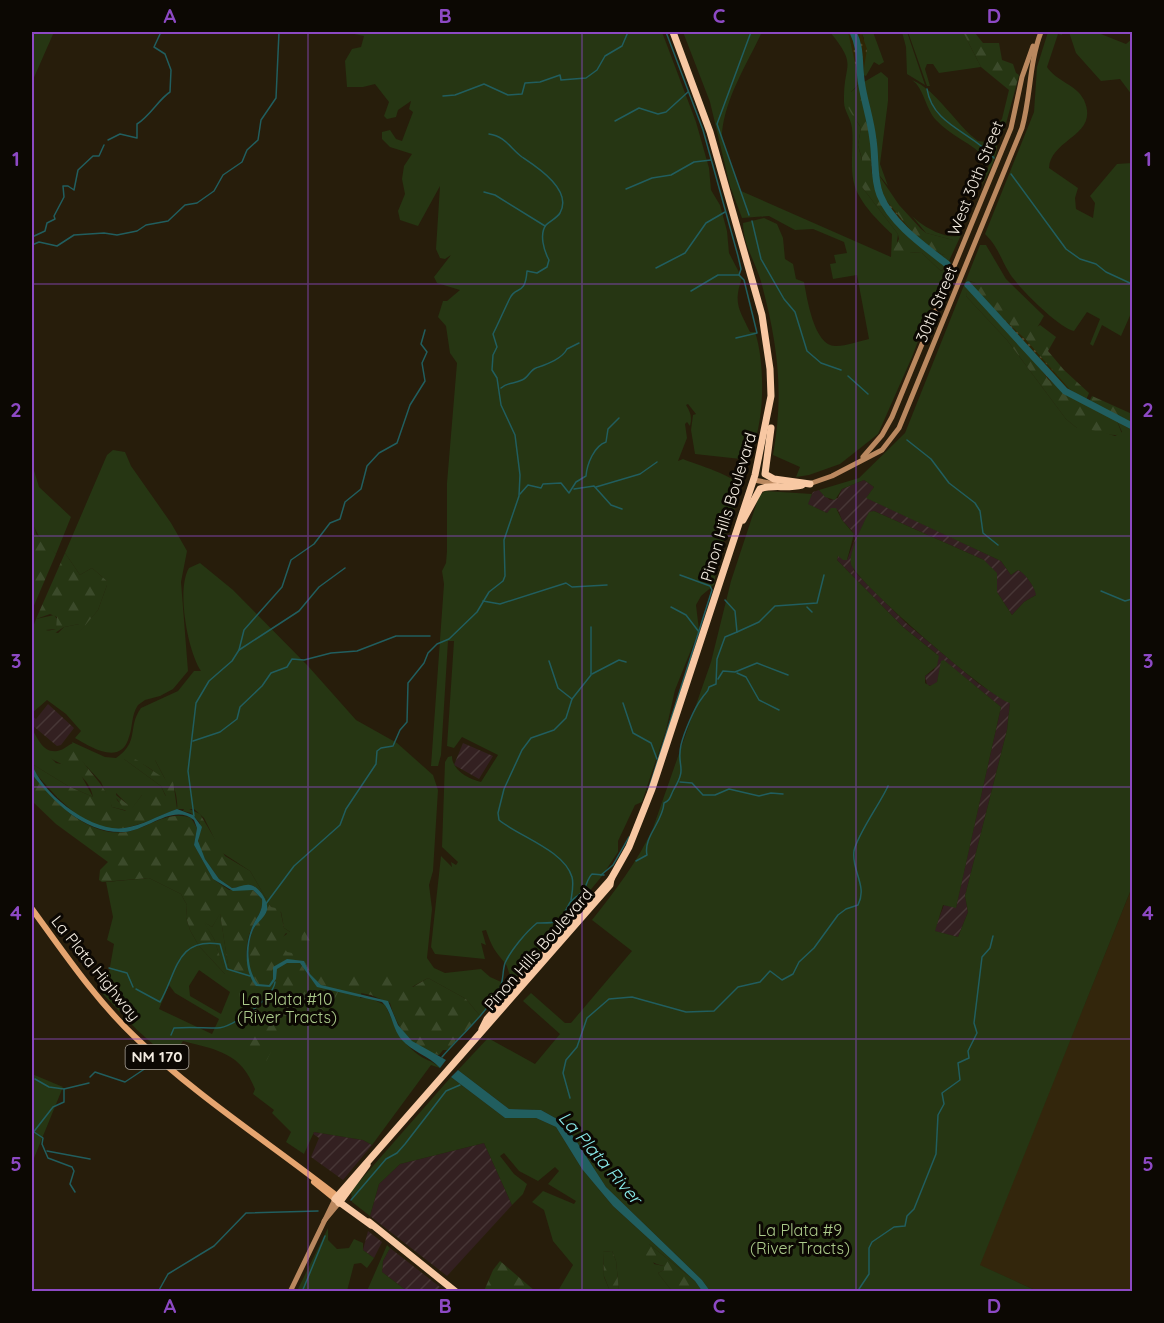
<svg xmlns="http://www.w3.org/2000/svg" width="1164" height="1323" font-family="Quicksand,sans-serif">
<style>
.built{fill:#33260c}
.industrial{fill:url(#industrial-furrows)}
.green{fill:#263613;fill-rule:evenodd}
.forest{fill:url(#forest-firs)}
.sand{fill:url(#sand-dots)}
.water{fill:#215e5f}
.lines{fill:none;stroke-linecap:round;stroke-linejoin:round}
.stream{stroke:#215e5f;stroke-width:1.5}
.river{stroke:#215e5f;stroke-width:7}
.secondary{stroke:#ba885f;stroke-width:5}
.primary{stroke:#e6a570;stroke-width:6}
.highway{stroke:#f8c8a3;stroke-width:7}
.grid{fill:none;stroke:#8d49c4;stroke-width:1.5;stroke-opacity:0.55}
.labels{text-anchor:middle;stroke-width:6;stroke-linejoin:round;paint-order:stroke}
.shield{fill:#0c0803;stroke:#aea89e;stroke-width:1.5}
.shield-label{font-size:15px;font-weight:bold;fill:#f3ece1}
.street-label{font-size:16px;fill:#f3ece1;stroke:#0c0803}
.park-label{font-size:16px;fill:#accb8b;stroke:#0c0803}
.water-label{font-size:18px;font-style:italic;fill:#89eaea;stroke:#0c0803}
.neatline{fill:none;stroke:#8d49c4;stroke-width:2}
.grid-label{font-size:20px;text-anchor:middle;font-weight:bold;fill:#8d49c4}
</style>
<defs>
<pattern id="industrial-furrows" width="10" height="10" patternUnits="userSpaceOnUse" patternTransform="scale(1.5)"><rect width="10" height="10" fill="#332021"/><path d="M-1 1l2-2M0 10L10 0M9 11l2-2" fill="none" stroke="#473636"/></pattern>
<pattern id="forest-firs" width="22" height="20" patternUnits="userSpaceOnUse" patternTransform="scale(1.5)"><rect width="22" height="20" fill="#263613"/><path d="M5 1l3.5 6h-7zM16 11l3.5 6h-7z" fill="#3b4a2a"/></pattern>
<pattern id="sand-dots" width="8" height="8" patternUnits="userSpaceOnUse" patternTransform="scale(1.5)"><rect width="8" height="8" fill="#2e2605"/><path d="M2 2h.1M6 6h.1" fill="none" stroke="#4d4629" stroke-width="1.8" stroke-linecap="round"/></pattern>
</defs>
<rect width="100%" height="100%" fill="#271d0b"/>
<path class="built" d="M1132,887v404h-95l-58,-26z"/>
<g class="industrial">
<path d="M864,480l10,7 -7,10 134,64 10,14 7,-5 5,2 13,18v5l-12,7 -12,13 -15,-23v-9l-13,-23 -110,-49 -5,2 -8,16 -10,28 3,14 52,52 73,61 31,19 -3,27 -42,166 3,16 -10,25 -24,-6 10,-26 12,2 45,-200 -58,-47 -6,22 -4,4 -6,-1 -2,-9 9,-6 4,-15 -35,-28 -66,-67 1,-4 9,4 8,-21 -3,-8 -10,-11 -4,-10 -11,3 -20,-9 6,-12 6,-2 11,10 8,-2 4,-9z"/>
<path d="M48,704l26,24 -13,17 -4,1 -25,-21v-9l4,3z"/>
<path d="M463,743l30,13 -14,23 -25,-14z"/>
<path d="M314,1132l49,8 9,5 -29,35 -32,-23 8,-19 -6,-4z"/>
<path d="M484,1143l28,62 -65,71 -77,-60 9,-32 21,-20z"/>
<path d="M368,1231l14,11 -8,16 -11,-8z"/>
<path d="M390,1248l50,39 -4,4h-29l-25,-19 1,-11z"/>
</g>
<g class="green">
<path d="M32,32h22l-22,50z"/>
<path d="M355,32h307l34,90 13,46 2,22 9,15 7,26 2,22 13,25c-9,25 -3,31 8,54h5c10,30 10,87 -3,117h-5l4,7 -1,4 -55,-6 -4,-24 2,-15 3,-1 -8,-10 -2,1c5,8 6,12 4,21l-3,-4 -2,2 2,14 -9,23 5,-2c14,6 52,16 59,29l-23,67 2,5 -3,1 -4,24 -13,11 -5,9 3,25 -24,60 -9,40 -24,72 -7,3 -17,36v11l-16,24 -76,92 -12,11c-7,-5 -5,-11 -9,-16 -11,-13 -13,-16 -19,-33l-4,1 4,14 -5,-2 4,16 -50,-5 -4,-7 10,-91 11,11 -1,-5 5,3 2,-3 -16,-15 3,-85 3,-5 4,-1c0,14 16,23 29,26l17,-27 -36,-18 -8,11 -7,-2 7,-105h-6l-7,114 -3,11h-7l13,-182 -2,-13 4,-8 1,-12v-68l10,-120 -7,-10 -4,-27 -8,-9 5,-16h4l13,-11 -23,-7 -3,-6 17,-22 -6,4 -5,-1 -4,-9 4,-63 -22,40 -18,-6 -2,-9 7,-17 -3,-15 2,-13 8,-12 -22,-7 -8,-8v-7l8,-2 6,9 6,2 11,-29 -4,-3 2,-8 -13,9 -2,7 -9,2 -3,-3 5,-14 -14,-18 -12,3h-16l-2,-26 7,-12 9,-2 3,-11 -10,-2z"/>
<path d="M683,32h79c-15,32 -37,66 -40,101 -1,8 15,48 19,58l150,66 1,-23c-13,-12 -31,-30 -37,-47 -6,-18 -1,-40 -3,-59 -1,-10 -8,-17 -8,-26 -1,-41 15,-34 -14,-70h18l8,24 3,28 -8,8 2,23 8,13 -3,17 4,15v27l36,47 -1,8 12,10 13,1 19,18 5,-3 -34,89 -34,77 -38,30 -31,11 -13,2 4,-10 -27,-12c11,-62 5,-109 -11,-170 -5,-20 -19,-40 -19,-62l21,-5 13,6 6,14 2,21 8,5 3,15 8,3c3,16 10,65 32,64 11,0 23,-5 33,-7l-12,-64 -24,4 -3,-15 6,-1 -2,-8 13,-2 -3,-11 -31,-13 -18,1 -26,-14 -27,2 -12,-32 -20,-84z"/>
<path d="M861,32h12l11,30 -5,3 -5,-3 -8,14 -3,-1 1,-37z"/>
<path d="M902,32h5l18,53 -18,-11 -1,-27z"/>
<path d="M908,32h55l18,35 -42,6 -6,-9h-6l-2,5 5,17h-3z"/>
<path d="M1048,32h14v3l-4,-1 -11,33c10,15 29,17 37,33 16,36 -33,38 -35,68l29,20 -3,10 1,11 17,9 2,-15 -5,-7 27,-32 15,-1v148l-11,25 -19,-11 -9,21 -3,-2 10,-25 -13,-7 -13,19c-15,-3 -55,-43 -64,-57 -10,-16 -11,-26 -25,-40l49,-122 3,-45z"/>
<path d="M1069,32h27l30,12 6,-5v56l-12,-16 -19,2 -25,-28z"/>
<path d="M881,72l7,6v23l-8,63 8,22 -12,-15v-29l-12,-60z"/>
<path d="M912,80c25,10 43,44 66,61l10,1 7,-8c8,17 -8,40 -15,56l9,-25 -2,-5c-14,-17 -37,-24 -51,-40 -11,-12 -12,-32 -24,-40z"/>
<path d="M912,216c10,10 35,25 49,19l-13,28 -12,-11 8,3 9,-15 -27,-7z"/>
<path d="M980,245h6l20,34 38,37 -7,12c-16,-7 -33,-18 -45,-30 -11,-10 -5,-11 -22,-17l-4,15 41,44 59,79 11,9 11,-1 27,9 7,-4 -5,-11 15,9 -2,2 2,7v448l-152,378 57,26h-327l-8,-11 -96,-93 -33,-51 -14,-16 -18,-10 -32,-1 -51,-39 30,-32 47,26 25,-30 -37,-33 8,-8 34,30h6l61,-72 -40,-31c23,-29 46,-59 61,-92l58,-166 20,-81 28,-85 6,-5 47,3 -4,10 19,9 4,-5h5l6,12 12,14 -7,26h-4l-5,-4 -1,4 66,67 36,29 -2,10 -12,10v7l5,3 7,-4 4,-21 3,-1 57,47 -45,201 -13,-3 -8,26 23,6 10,-25 -3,-16 42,-166 3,-27c-19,-4 -155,-122 -159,-139 -3,-10 13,-42 18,-52l5,-1 110,49 13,13v19l15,23 12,-13 12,-7c-1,-8 -11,-22 -18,-25l-7,5 -10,-14 -135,-63 8,-11 -10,-7 -22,9 -7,11 -10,-3 -6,-7 40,-12 46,-45z"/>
<path d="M113,450l12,2 6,14 40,57 16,28 -6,31 7,89 -15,18 -13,7 -15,4 -7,5c-7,11 -5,21 -9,32 -8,29 -37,11 -54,1l6,-7 -15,-17 -19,-14 -15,13v-83l4,-11 18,-4 4,5 -2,9 -10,1 12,3 6,-6 15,-3v8l19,-22 9,-25v-4l-15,-13 -12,7 -15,-22 42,-98z"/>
<path d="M32,464l7,23 32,30 -15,37 -14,-12 -9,-17z"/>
<path d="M200,563l33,27 75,76 48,54 41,23 36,32 5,15 -5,81 -4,14 3,24 -5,49 7,10 11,5 36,-4 9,8 18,8 -28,31 -14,-17 -38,-21 -16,9c-21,-14 -21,-12 -46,-12l-6,23h10l15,7c10,19 13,34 31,48 8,7 16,7 24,15l-9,-3 -59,80 -9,-5 -49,-8 -10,22 -18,-12 5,-10 -19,-19 2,-3 -21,-16 2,-5c-14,-36 -37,-39 -72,-48l-12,19 -34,-30 -38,-40 8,-6 7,-40 -7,-4 6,-23 -7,-35 43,-4 32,16 6,11 -1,12 4,13 9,16 26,28 -11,-35 -12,-19 10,7 8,-14 9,58 61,-39 -6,-4 -3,-16 -10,-5 -21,-36 -29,-19 -17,-34 -10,-9h-17c2,-14 -8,-42 -22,-49l18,34c-10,-18 -29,-34 -49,-35l37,27 5,11 -24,-2 -10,14 -16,-16 1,7 11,11 -16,-4 -11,-25 -25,-27 -4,-13 33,15 11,1c24,-16 11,-31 25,-50l37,-17 16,-20h7c-13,-19 -25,-82 -12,-103zM199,970l31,22 -9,22 -31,-18 -1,-10zM169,985l6,8 44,26 -7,15 -53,-25z"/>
<path d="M32,729v9l24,25 12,2 13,10 12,22 -25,-11 -36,-22z"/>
<path d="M32,1074l31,13 -31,76z"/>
<path d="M451,1077l54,41h31l20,9 26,42 31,37 82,75 -46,-37 5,20 10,2v4l-6,3 14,18h-53l-3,-30 -4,-10 -9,1 1,25 6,14h-52l15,-26 -20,-24 -9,-31 -12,-8 11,-11 31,13 2,-3 -28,-17 11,-13 -4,-4 -17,14 -19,-10 -15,-18 -4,3 14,18 13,10 -4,10 -11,11 -28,-62 -84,21 -21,20 -9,32 -18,-14 -1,-11z"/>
<path d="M328,1228v12l9,9 12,-1 5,-9 9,4v7l11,8 -7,10 -6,-5 -7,1 -7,27h-50z"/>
<path d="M387,1245l3,3 -7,13 -1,11 25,19h-40z"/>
</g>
<g class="forest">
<path d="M963,32l12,1 8,10h16l3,17 11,4 3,9 3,2 -15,56 -1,-2 -4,3 -5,-4 8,-9 7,-29 -28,-23z"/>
<path d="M859,84l12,49v36l6,24 19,29 51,43 -6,6 -19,-18 -12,-1 -4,6h-5l-8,-8 6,-11 -1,-5 -36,-47v-28l-4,-14 3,-17c-4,-9 -18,-21 -13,-32 3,-5 8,-7 11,-12z"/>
<path d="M876,171l23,34 22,24 5,4 27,7 -3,12 -6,3c-22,-8 -49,-36 -61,-57 -4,-8 -5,-18 -7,-27z"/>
<path d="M968,281l16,4c7,17 36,35 53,42l3,-2 16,12 -8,14 16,19 25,23 -3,7 -20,-13 -40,-47 -58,-53 56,58 24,34 17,14 52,28 5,13c-13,4 -31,-7 -45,-6l-11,-9 -59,-79 -41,-44z"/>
<path d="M1092,396l40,18v10l-43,-22z"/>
<path d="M32,517l4,17 20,20 -24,56z"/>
<path d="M65,553l15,22 12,-7 15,13v4l-9,25 -20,24 1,-10 -15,3 -15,10 -5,-1 -1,-4 13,-3 1,-12 -7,-3 -14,5z"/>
<path d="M32,729c6,10 12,27 29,21 5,-2 8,-6 13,-7 6,25 32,38 38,64l14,4 -15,-20 21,17 10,-13 16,-3 8,4 -5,-10 -37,-27 -1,-4 14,5 28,19 7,13 -18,-34 11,7 8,16 4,28c-17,6 -34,16 -53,19 -37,6 -69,-32 -90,-57l-2,-7 36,22 25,11c-7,-38 -60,-29 -61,-68z"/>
<path d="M32,773c20,28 59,68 99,58 21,-6 39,-21 60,-13l6,10 -3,17 19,34 16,11h24l9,9c1,12 -4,16 -9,26 -9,18 -9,44 3,60l14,2 6,-8 1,-10c8,-4 16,-9 26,-4 4,19 17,23 35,27l-6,12 6,4 6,-2 2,3 -16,1 -3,10 -31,-11 3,-10h-3l-31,65 -25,-28 6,-5v-11l-12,-2 5,-5 2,-8 -2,-15 -10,-19 -9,-57 -8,13 -8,-5 10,17 12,36 -27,-29 -9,-16 -4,-13 1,-12 -6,-11 -32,-16 -47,4 -3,-2 1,-10 8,-8 -52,-38 -24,-23z"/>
<path d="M185,807l15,7 25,42 25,15 21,36 9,2 4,19 6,4 4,-4 1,2 -4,7 -5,-4 -6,8 7,11 10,2 4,-3 1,-24 8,1 5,10 -10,14c13,5 16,18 30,21 17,4 50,-3 62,2 6,3 10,9 16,12l15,-9 38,21 14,17 -33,34h-4l-4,5c-26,-3 -43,-29 -49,-52l-19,-8 -50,-10 -11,-11 -6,-13 -19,-1 -13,10 1,9 -4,7 -11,-2c-11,-14 -12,-40 -4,-56 4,-7 10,-12 13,-21l-6,-15 -9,-7 -20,3 -13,-9 -14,-20 -7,-14 2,-22 -9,-10 -8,-2z"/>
<path d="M644,1243l5,1 46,37 7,10h-30l-14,-18 6,-3v-4c-11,-2 -16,-7 -22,-16z"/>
<path d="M612,1251l4,10 3,30h-9l-6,-15 -1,-24z"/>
<path d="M500,1261l35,30h-51l9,-21z"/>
</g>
<g class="sand">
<path d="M848,32h13l6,17 -4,26 13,67v29l5,23 38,46 29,23 -1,2 -51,-43 -19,-29 -6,-24v-36z"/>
<path d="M968,285l58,55 47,53 59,31v6l-67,-37 -17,-14 -16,-24z"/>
</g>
<g class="water">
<path d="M32,764c9,29 60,69 92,64 18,-2 35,-13 53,-19l16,6 9,12 -4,14 7,18 14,20 13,9c6,0 12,-4 18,-3 9,1 19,17 17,25 -2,8 -11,13 -14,20 -7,16 -6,41 5,54l11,1 4,-6v-12l14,-8 17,2 6,13 11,11 67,16 10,24 14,16 34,19 -6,8c-11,-12 -29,-17 -38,-28 -10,-11 -10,-29 -20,-38l-65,-15 -17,-24h-13l-10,6 -1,10 -6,8 -14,-1c-13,-16 -11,-43 -3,-61 5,-10 10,-14 9,-26l-9,-9 -20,1 -20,-12 -19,-34 3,-17 -3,-8c-21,-17 -47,11 -70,12 -39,2 -71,-30 -92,-58z"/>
<path d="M458,1070l51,39 32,1 18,10 14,16 33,51 96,93 8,11h-8l-7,-10 -82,-75 -31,-37 -26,-42 -20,-9h-31l-54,-41z"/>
</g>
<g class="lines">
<g class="stream">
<path d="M666,32l37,98 35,126 3,13 -2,6 5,5 13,53 -21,5"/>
<path d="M927,89c6,37 46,43 67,69"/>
<path d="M443,96l12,-1 29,-11 24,11 14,-1 3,-11 15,-1 20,-7 1,5 25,-2 11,-8 8,-14 17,-10 6,-14"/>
<path d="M615,121l24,-13 19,6 8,-2 22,-20"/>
<path d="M108,140l12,-6 17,4v-14c13,-8 22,-25 33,-32l1,-22 -6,-16 -11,-7 7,-15"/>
<path d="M1011,174l55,75 14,10 16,5 10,8 26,12"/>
<path d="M626,189l26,-11 19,-3 23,-13 17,-2"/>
<path d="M484,192l11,3 50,31"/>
<path d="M749,215l-32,-91 34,-92"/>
<path d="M752,221l9,38 23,40 11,13 12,39 14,12 20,7"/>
<path d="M32,237l13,-6 2,-8 8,-4 -1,-3 10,-19 -1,-11h5l6,4 4,-20 15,-14h6l5,-11"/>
<path d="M32,245l7,-3 18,4 17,-11 30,-2 13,2 20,-4 9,-6 22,-4 17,-16 12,-2 17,-12 9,-16 19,-13 5,-12 11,-10 3,-20 15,-22 3,-66"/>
<path d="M656,268l29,-15 21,-30 19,-11"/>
<path d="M691,291l27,-16h21"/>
<path d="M848,376l20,18"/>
<path d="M501,388c7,-6 13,-4 21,-8 6,-2 8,-10 14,-12 11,-4 26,-9 31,-19l12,-6"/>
<path d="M907,440l24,19 18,24 26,20 5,8 3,22 15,12"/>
<path d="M596,487l44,-13 17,-12"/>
<path d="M574,489l20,-3 17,19 11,4"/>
<path d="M520,494l8,-9 13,3 2,-4 18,-1 8,10 7,-11 10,-6c1,-12 8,-30 20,-34l2,-13 11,-11"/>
<path d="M1101,591l24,10 7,-2"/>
<path d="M483,601l17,3 66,-21 6,4 35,-2"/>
<path d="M671,607l15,8 13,17"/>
<path d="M807,607l5,5"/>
<path d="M737,632l22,-10 16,-16 42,-3 7,-28"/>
<path d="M239,650l60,-39 20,-24 26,-19"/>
<path d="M549,661l9,27 14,11"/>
<path d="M737,673l9,4 13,23 20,10"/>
<path d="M592,674l27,-14 7,2"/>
<path d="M718,679l5,-8 12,1 22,-9 31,12"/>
<path d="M623,703l10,30 18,10 6,16"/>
<path d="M193,741l27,-9 17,-13 3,-12 22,-21 9,-13 16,-6 5,-8 12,1 27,-7 26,-2 39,-15h34"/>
<path d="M680,782l12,1 11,12h12l14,-6 30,7 12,-3 12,1"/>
<path d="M648,791l64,-201 -2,-4 -30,-11"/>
<path d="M194,816l-6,-45 8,-68 13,-22 23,-20 7,-11 5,-20 38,-43 9,-27 23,-16 16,-21 10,-4 5,-17 16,-13 6,-23 12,-13 18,-10 13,-38 15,-24 -3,-18 5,-11 -6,-8 4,-14"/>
<path d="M636,861l11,-6c-4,-18 16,-33 17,-52 7,-3 6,-7 10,-14 14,-23 2,-22 7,-44 3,-12 13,-37 21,-47 3,-5 6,-5 7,-11l7,-3 1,-25 8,-22 12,-5 -2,-21 -10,-11"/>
<path d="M601,875l12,-10 16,-28"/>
<path d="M571,900c1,-7 3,-16 1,-23 -8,-27 -54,-41 -73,-57l-1,-7 6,-24 18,-39 9,-12 23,-8 12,-12 6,-19 19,-24v-48"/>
<path d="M265,905l29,-39 46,-41 6,-16 30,-45 1,-13 4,-3 12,-2 7,-16 7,-8 1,-39 16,-20 4,-10 9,-9 12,-5 28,-27 12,-20 14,-11 2,-5 -1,-36 15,-44 1,-21 -5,-40 -14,-30 -4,-27 -5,-8 1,-15 4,-8 -4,-13c6,-12 11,-24 17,-36 6,-13 15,-1 17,-27l10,2 10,-6 2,-7c-5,-9 -10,-26 -3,-35 4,-4 11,-7 14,-12 13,-23 -23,-46 -38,-56 -11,-8 -17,-21 -33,-23"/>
<path d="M109,968l18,5 6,14"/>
<path d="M136,989l24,13c17,-29 16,-65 60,-58l7,25 23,7"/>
<path d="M171,1035l3,-7c15,-1 29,0 43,0 16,0 56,-30 58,-46"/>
<path d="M442,1057c19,-22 42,-41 57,-67 5,-8 3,-18 6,-27 6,-13 21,-31 32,-40 21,0 22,1 32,-19 3,-6 10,-8 14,-13 4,-6 4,-12 9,-17l12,1"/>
<path d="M90,1077l5,-5 30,10 27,-18"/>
<path d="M35,1079l14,8 15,2"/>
<path d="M570,1098l-7,-25 3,-13 11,-13 10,-29 22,-19 23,-2 54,15 28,-1 24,-24 22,-5 10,-11 12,9 11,-6 6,-12 15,-14 24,-33 8,-6 12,-4c10,-19 -7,-35 -4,-54 3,-16 27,-49 34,-65"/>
<path d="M34,1132l9,6 -1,6 6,14 24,9 2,4 -4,13 5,8"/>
<path d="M32,1134l21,-27 11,-5v-13l25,-6"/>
<path d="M47,1151l43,8"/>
<path d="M351,1200l35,-41 11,-6 8,-9 41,-53 14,-6"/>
<path d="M87,1292h23"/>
<path d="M158,1292l10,-18 46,-28 32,-33 72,-2"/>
<path d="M302,1292l23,-56"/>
<path d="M857,1292l12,-18v-26l3,-6 22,-15 11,-1 2,-10 7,-7 22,-55 2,-39 6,-11 -2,-11 18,-13 -2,-17 11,-5 -1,-7 9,-18 -3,-10 8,-66 8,-9 3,-12"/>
</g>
<g class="river">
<path d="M853,32c9,18 5,34 9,54 3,18 9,35 11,54 3,18 0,37 7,55 11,28 44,51 67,69"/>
<path d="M968,285l97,106 67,35"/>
</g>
<g class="secondary">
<path d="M863,457l19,-22 10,-18 119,-289 11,-51 11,-31"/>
<path d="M754,480l21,4"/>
<path d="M809,484l23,-8 50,-26 17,-22 123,-300c9,-32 7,-65 19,-96"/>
<path d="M324,1221l15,-18"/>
<path d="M290,1292l45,-93"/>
</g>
<g class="primary">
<path d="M32,909c32,44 63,90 103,128 61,59 136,107 202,159"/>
<path d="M314,1182l21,17"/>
</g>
<g class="highway">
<path d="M771,428l-6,46 9,5 36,5"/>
<path d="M743,520l17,-31c11,-5 27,0 42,-4"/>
<path d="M482,1029l5,-10 124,-140"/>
<path d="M339,1203l28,-38"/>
<path d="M369,1222l87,70"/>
<path d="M371,1225l-36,-26 275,-314 1,-6 18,-32 23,-58 103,-314 16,-79 -1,-27 -8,-54 -52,-183 -37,-100"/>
</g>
</g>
<path class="grid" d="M308,32v1260M582,32v1260M856,32v1260M32,284h1100M32,536h1100M32,787h1100M32,1039h1100"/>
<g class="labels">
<rect class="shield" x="125.5" y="1045" width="63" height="24" rx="4.5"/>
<g class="shield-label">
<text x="157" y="1062">NM 170</text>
</g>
<g class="street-label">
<text transform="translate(975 178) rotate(-68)" y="6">West 30th Street</text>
<text transform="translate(936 304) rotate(-67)" y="6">30th Street</text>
<text transform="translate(728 507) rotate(-73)" y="6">Pinon Hills Boulevard</text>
<text transform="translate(538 949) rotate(-49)" y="6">Pinon Hills Boulevard</text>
<text transform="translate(96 968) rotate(51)" y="6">La Plata Highway</text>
</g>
<g class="park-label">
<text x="287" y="1005">La Plata #10<tspan x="287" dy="18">(River Tracts)</tspan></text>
<text x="800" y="1236">La Plata #9<tspan x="800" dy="18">(River Tracts)</tspan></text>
</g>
<g class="water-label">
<text transform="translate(600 1158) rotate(49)" y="6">La Plata River</text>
</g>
</g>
<rect width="1164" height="1323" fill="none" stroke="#0c0803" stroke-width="66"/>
<rect x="33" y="33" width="1098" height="1257" class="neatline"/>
<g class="grid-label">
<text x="170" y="23">A</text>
<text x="445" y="23">B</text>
<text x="719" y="23">C</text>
<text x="994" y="23">D</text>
<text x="16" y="166">1</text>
<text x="1148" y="166">1</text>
<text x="16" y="417">2</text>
<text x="1148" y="417">2</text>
<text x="16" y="668">3</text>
<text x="1148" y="668">3</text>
<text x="16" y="920">4</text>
<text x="1148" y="920">4</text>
<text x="16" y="1171">5</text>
<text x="1148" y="1171">5</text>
<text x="170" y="1313">A</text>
<text x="445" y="1313">B</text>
<text x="719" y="1313">C</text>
<text x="994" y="1313">D</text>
</g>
</svg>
